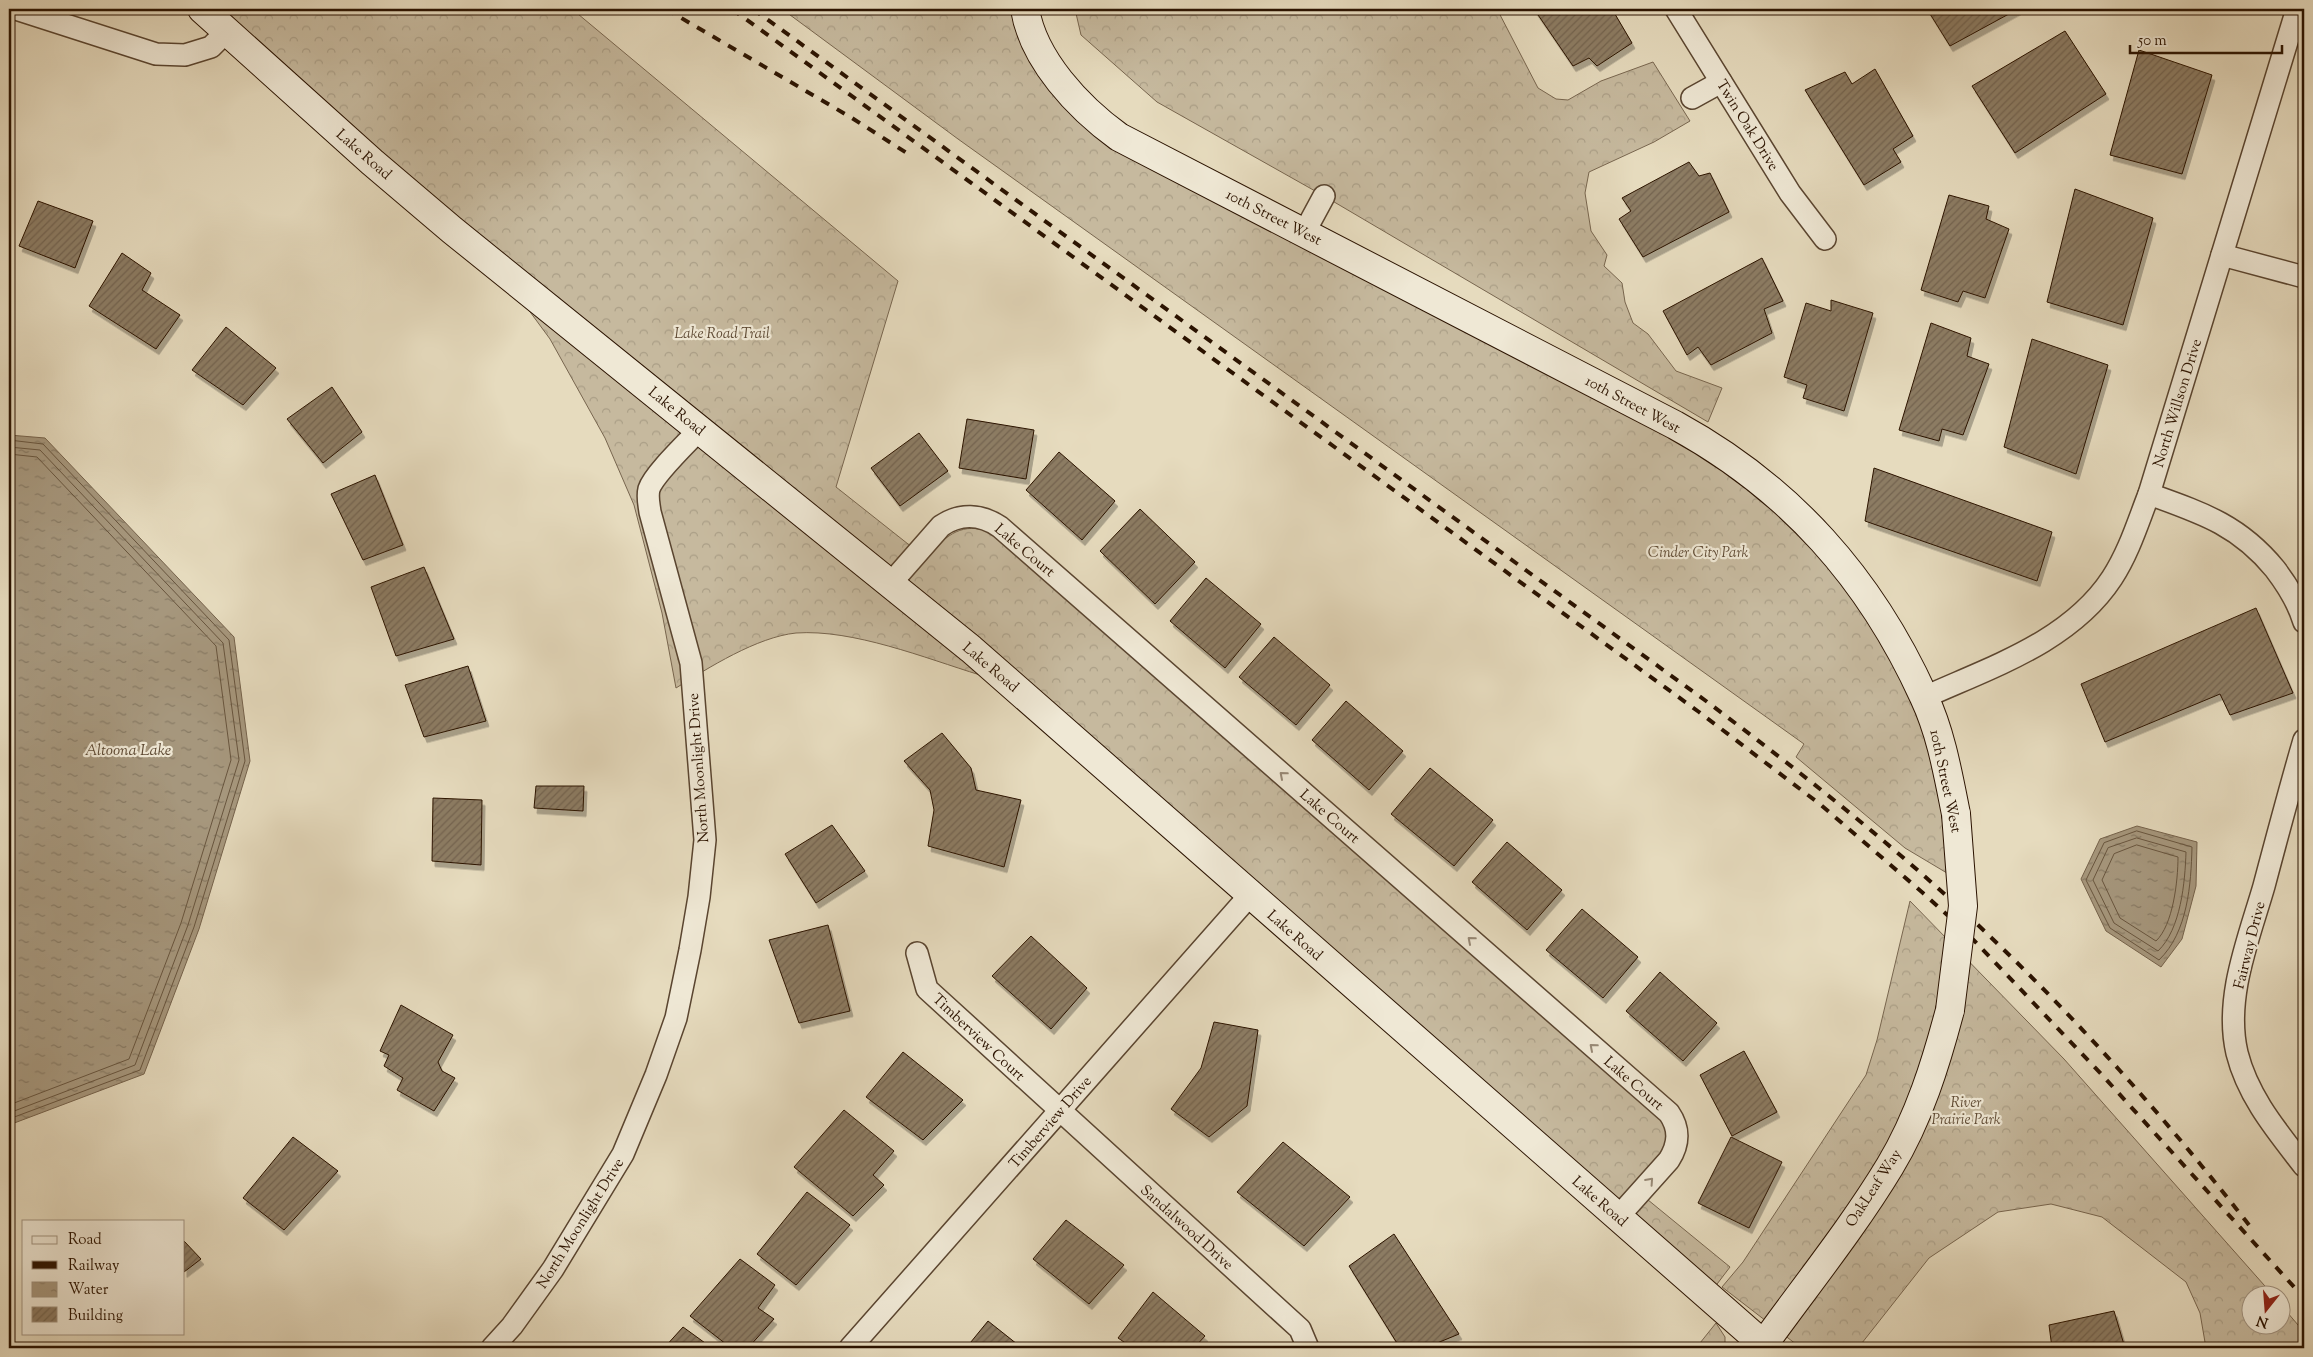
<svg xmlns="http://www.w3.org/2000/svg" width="2313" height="1357" font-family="'Sorts Mill Goudy',serif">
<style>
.forest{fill:url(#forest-crowns);stroke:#78664f}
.water{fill:url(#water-ripples);stroke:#75624b}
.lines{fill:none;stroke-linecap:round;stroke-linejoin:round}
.shore{stroke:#68553e;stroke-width:1}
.building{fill:url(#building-hatch);stroke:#2b1300;filter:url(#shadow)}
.street-casing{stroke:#5a4530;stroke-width:24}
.secondary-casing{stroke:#2b1300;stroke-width:30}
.street{stroke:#efe8d5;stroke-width:21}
.secondary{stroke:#efe8d5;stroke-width:28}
.rail{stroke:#2b1300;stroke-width:4;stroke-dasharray:9 9;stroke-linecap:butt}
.secondary-bridge-casing{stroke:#2b1300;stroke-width:30;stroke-linecap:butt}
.secondary-bridge{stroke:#efe8d5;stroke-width:28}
.oneway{stroke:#978875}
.labels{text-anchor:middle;stroke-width:4.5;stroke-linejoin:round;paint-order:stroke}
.street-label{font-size:15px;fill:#2b1300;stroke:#efe8d5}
.park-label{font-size:15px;font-style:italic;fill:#614d37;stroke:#efe8d5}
.water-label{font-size:16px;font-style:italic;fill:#5c4832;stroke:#efe8d5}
</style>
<defs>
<pattern id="forest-crowns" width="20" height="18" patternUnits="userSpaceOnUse" patternTransform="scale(1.25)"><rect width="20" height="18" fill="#c6b99e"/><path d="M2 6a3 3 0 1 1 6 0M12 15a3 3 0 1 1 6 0" fill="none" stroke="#aa9e86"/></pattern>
<pattern id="water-ripples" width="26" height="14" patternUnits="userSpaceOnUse" patternTransform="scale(1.25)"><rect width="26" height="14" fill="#a6977d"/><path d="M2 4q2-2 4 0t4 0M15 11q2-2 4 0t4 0" fill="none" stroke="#877a64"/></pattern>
<pattern id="building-hatch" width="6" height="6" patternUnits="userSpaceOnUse" patternTransform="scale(1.25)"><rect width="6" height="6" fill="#8c7b63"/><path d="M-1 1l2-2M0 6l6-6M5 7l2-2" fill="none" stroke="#73644f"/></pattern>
<filter id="shadow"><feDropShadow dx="3" dy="5.5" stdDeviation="0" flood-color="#0004"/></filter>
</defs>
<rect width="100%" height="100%" fill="#e6dbbe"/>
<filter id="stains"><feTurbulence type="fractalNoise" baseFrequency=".004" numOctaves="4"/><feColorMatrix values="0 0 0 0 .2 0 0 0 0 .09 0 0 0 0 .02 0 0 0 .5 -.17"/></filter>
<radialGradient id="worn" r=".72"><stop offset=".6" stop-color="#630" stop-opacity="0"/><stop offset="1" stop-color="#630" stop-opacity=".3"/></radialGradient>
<g class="forest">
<path d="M217,9h355l326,272 -62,206 72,57 21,11c18,-21 34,-33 61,-23l671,587c17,28 -12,48 -30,67l99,81 -22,29 -728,-621c-55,-17 -127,-46 -184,-42 -39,4 -88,35 -120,55l-14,-75 -28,-108 -29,-67 -55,-99 -25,-34 -67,-82z"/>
<path d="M782,9h246l59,103 603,321 155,131 80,133 37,185 -57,-34 -109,-91 8,-13 -846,-605z"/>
<path d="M1075,9h422l41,79 18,11 12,1 33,-19 52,-19 37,59 -36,21 -65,30 -4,21 6,38 16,24 -3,11 18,17 3,19 8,21 15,11 28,37 46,17 -14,34 -384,-226 -167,-94 -76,-67z"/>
<path d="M1910,901l154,158 208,235h-22v30h30l1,-19 23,27v16h-98l-6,-35 -14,-31 -84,-65 -51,-13 -53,8 -69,46 -71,90h-57l-79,-61 21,-25 123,-187 11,-35z"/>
<path d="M1716,1323l9,14v11h-29z"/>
</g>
<g class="water">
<path d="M9,435l36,3 189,199 16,124 -51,168 -55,145 -135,51z"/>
<path d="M2137,826l60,16 -1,44 -14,53 -21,28 -55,-36 -25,-52 19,-40z"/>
</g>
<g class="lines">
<g class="shore">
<path d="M9,440l34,4 186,196 16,121 -51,166 -54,143 -131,49"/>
<path d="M9,447l31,3 183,193 16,117 -51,165 -53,140 -126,48"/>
<path d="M9,454l28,3 179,189 15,114 -50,163 -52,136 -120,46"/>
<path d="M2137,831l55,16c-1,37 -4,85 -33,113l-49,-32 -24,-48 18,-37z"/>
<path d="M2137,838l49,14c-1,30 -5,77 -28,99l-44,-28 -21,-43 15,-32z"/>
<path d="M2137,845l41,12c0,24 -5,68 -22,84l-36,-23 -18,-38 12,-26z"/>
</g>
</g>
<g class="building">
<path d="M1534,9h78l20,34 -35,23 -8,-8 -16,8z"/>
<path d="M1927,9h91l-68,37z"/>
<path d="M2065,31l41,63 -91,59 -43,-67z"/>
<path d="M2139,50l73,25 -30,99 -72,-19z"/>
<path d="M1875,69l38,67 -20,13 8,13 -37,23 -59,-95 40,-18 7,12z"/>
<path d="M1689,162l10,14 11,-3 19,39 -86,45 -24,-38 12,-8 -9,-13z"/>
<path d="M2075,189l78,29 -30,107 -76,-23z"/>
<path d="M1949,195l40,11 -3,13 23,10 -24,69 -22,-7 -5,11 -37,-12z"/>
<path d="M38,201l55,20 -18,47 -56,-22z"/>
<path d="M122,253l29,20 -9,17 38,25 -24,34 -67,-43z"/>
<path d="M1762,258l21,43 -19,8 8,24 -61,32 -13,-18 -11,8 -24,-44z"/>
<path d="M1831,300l42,13 -29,98 -41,-13 4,-13 -23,-8 22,-74 25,8z"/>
<path d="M1931,323l40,15 -4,18 22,8 -26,71 -21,-6 -3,12 -40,-11z"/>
<path d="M226,327l50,41 -33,37 -51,-35z"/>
<path d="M2032,339l76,26 -32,109 -72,-27z"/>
<path d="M332,387l30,45 -39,31 -36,-44z"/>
<path d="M967,419l67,11 -8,49 -67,-11z"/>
<path d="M919,433l29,38 -48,35 -29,-38z"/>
<path d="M1059,452l56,49 -33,39 -56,-50z"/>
<path d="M1874,468l178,64 -15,49 -172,-60z"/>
<path d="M375,475l28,70 -40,15 -32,-66z"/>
<path d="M1140,509l55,53 -40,42 -55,-53z"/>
<path d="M424,567l30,72 -58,17 -25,-69z"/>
<path d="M1206,578l55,46 -36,44 -55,-47z"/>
<path d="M2256,608l37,85 -63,22 -10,-21 -115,48 -24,-58z"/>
<path d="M1274,637l56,48 -34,40 -57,-48z"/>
<path d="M468,666l18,55 -62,16 -19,-52z"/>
<path d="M1346,701l57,50 -34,39 -57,-50z"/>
<path d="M942,733l29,35 5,22 45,10 -17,67 -76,-21 6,-36 -4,-20 -26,-29z"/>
<path d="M1430,768l63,52 -39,46 -63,-52z"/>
<path d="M536,786h48l-1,25 -49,-3z"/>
<path d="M433,798l49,2 -1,65 -49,-4z"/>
<path d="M832,825l33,46 -49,32 -31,-49z"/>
<path d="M1507,842l55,48 -35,40 -55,-48z"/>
<path d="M1582,909l56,48 -35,41 -57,-48z"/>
<path d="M828,925l22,86 -51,12 -30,-83z"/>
<path d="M1031,936l56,52 -36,41 -59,-53z"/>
<path d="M1660,972l57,51 -34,38 -57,-50z"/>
<path d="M401,1005l52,30 -15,27 4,9 13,7 -21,33 -37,-21 6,-12 -19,-12 5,-11 -9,-4z"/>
<path d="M1214,1022l44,8 -11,76 -38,31 -38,-28 30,-41z"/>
<path d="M1744,1051l33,61 -45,24 -32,-61z"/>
<path d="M903,1052l60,48 -40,40 -57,-43z"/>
<path d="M844,1110l50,41 -21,24 11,10 -31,31 -59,-49z"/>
<path d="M293,1137l45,34 -54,59 -41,-32z"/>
<path d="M1731,1137l51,25 -33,66 -51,-25z"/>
<path d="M1283,1142l67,55 -46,49 -67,-54z"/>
<path d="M807,1192l43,33 -54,60 -39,-31z"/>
<path d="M1066,1220l58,45 -35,39 -56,-45z"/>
<path d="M1394,1234l65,100 -34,14h-25l-51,-82z"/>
<path d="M184,1241l17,18 -17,13z"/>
<path d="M740,1259l35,26 -17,23 16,11 -26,29h-17l-41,-32z"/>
<path d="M1153,1292l52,44 -11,12h-61l-15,-10z"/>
<path d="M2114,1311l11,37h-73l-3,-23z"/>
<path d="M988,1321l34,27h-56z"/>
<path d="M683,1327l29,21h-48z"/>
</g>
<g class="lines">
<defs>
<g id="street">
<path d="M16,9l140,45 29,1 26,-8 16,-16"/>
<path d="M1676,9l114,184 35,46"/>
<path d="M1692,98l29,-16"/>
<path d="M1304,233l20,-37"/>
<path d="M2222,255l82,22"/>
<path d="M2149,494c53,19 90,31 126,75 13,17 23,33 29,53"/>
<path d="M891,583l50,-57c19,-13 40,-12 59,1l669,586c11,16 10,31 0,47l-51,57"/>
<path d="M1925,697c66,-30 145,-55 187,-119 17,-26 26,-56 37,-84l148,-485"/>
<path d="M2304,740c-14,48 -27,97 -40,146 -15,52 -40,112 -27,167 11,44 40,78 67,113"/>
<path d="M917,953l10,36 373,340 8,19"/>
<path d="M492,1348l20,-22 41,-57 70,-115 33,-79 20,-57 14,-68 9,-53 6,-57 -14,-177 -41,-151c-1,-8 -3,-15 -1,-23 5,-15 39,-47 51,-60"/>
<path d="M850,1348l400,-453"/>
</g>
<g id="secondary">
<path d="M202,9l170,153 80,68 519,419 793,696"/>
<path d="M1025,9c8,51 54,99 94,128l556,288c115,63 195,153 249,272 17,36 24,77 32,117"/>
<path d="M1761,1348c43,-60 91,-119 129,-182 29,-48 46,-103 60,-156"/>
</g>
</defs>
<use href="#street" class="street-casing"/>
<use href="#secondary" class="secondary-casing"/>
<use href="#street" class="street"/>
<use href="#secondary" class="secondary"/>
<g class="rail">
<path d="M666,9l186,109 61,39"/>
<path d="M732,9l967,703 122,93 102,88 44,40 136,143 201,222"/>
<path d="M753,9l953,692c77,58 153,117 225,181 117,104 222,220 318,343"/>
</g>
<defs>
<path id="secondary-bridge" d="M1950,1010l13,-104 -7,-92"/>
</defs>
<use href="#secondary-bridge" class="secondary-bridge-casing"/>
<use href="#secondary-bridge" class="secondary-bridge"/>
</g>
<defs><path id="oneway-chevron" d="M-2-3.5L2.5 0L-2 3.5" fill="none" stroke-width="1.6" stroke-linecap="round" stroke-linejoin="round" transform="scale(1.25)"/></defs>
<g class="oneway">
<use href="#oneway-chevron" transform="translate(1283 775) rotate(-139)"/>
<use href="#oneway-chevron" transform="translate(1471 940) rotate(-139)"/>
<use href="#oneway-chevron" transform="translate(1593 1047) rotate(-139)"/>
<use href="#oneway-chevron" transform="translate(1650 1181) rotate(-48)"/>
</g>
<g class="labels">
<g class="street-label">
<text transform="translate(1748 125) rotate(58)" y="5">Twin Oak Drive</text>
<text transform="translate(364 154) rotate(41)" y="5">Lake Road</text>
<text transform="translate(1274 217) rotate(27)" y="5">10th Street West</text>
<text transform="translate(2177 403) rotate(-73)" y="5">North Willson Drive</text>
<text transform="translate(1633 404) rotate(28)" y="5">10th Street West</text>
<text transform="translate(677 411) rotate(39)" y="5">Lake Road</text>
<text transform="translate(1025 550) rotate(40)" y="5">Lake Court</text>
<text transform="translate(991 667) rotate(40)" y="5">Lake Road</text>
<text transform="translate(698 768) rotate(-94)" y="5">North Moonlight Drive</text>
<text transform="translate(1946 781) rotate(78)" y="5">10th Street West</text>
<text transform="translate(1330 816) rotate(41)" y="5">Lake Court</text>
<text transform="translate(1295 935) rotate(41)" y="5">Lake Road</text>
<text transform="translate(2249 945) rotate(-76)" y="5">Fairway Drive</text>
<text transform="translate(979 1037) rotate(43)" y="5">Timberview Court</text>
<text transform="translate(1634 1083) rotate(41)" y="5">Lake Court</text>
<text transform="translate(1050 1122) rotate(-49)" y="5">Timberview Drive</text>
<text transform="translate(1873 1188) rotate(-57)" y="5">OakLeaf Way</text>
<text transform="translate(1600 1201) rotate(41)" y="5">Lake Road</text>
<text transform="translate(580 1223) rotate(-58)" y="5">North Moonlight Drive</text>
<text transform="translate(1187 1227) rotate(42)" y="5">Sandalwood Drive</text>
</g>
<g class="park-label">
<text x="722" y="338">Lake Road Trail</text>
<text x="1698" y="557">Cinder City Park</text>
<text x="1966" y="1107">River<tspan x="1966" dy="17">Prairie Park</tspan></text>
</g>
<g class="water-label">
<text x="128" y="755">Altoona Lake</text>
</g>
</g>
<rect width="2313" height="1357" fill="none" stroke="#e6dbbe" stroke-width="30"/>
<rect x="10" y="10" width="2293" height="1337" fill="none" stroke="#2b1300" stroke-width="2.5"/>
<rect x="15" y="15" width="2283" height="1327" fill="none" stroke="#2b1300"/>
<rect x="22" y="1220" width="162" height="115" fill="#efe8d5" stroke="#a19380"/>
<rect x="32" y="1236" width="25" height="8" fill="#efe8d5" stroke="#a19380"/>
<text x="68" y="1244" font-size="15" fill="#2b1300">Road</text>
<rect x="32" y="1261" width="25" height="8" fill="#2b1300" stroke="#a19380"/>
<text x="68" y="1270" font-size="15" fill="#2b1300">Railway</text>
<rect x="32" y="1282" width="25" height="15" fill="url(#water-ripples)" stroke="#a19380"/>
<text x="68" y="1294" font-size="15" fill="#2b1300">Water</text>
<rect x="32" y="1307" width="25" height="15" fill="url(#building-hatch)" stroke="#a19380"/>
<text x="68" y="1320" font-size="15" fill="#2b1300">Building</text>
<g transform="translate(2266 1310) rotate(197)"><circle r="24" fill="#efe8d5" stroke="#a19380"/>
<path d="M0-4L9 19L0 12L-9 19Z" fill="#8f2418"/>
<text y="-8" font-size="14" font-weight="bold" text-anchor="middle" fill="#2b1300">N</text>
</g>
<path d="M2130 45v8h152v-8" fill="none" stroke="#2b1300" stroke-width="2.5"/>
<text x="2138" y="45" font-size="15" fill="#2b1300" stroke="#efe8d5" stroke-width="4" paint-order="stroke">50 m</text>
<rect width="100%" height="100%" filter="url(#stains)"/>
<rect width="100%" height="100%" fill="url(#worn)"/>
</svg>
